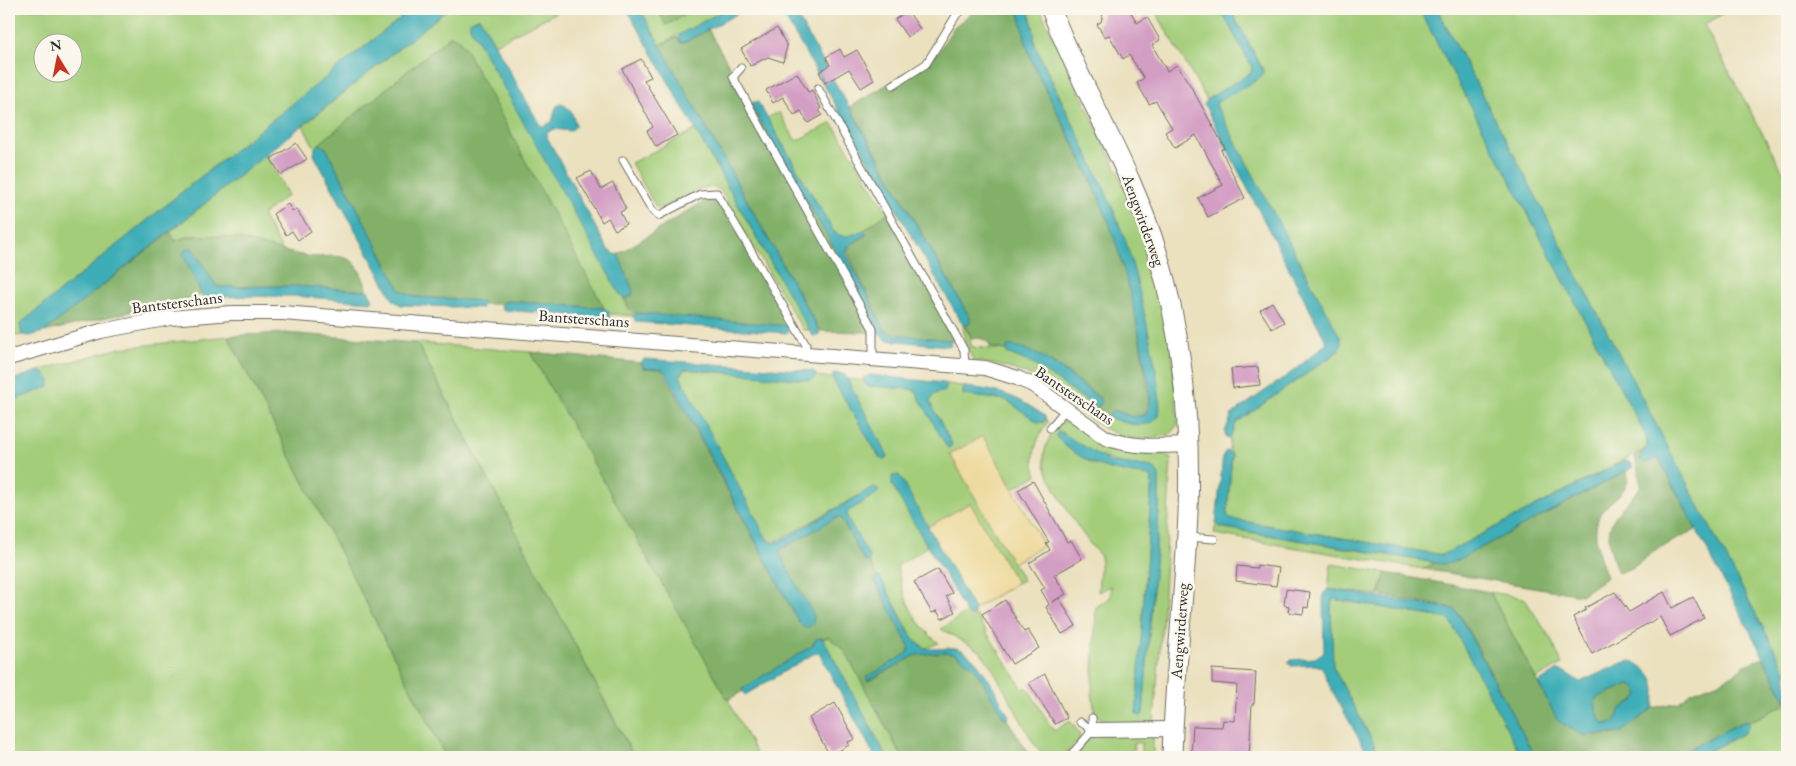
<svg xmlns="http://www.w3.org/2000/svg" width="1796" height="766" font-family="'EB Garamond',serif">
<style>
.green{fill:#a3cd79;stroke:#677c52;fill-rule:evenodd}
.forest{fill:#82b069;stroke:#566e4a}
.sand{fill:#eeda9e;stroke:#8c8264}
.water{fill:#3cadb7;stroke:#346c71;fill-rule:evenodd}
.building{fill:#d39ec4}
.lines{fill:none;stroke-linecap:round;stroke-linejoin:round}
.lane-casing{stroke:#6e6b5f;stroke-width:9}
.street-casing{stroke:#6e6b5f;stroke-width:16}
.secondary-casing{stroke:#6e6b5f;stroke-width:21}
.lane{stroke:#fff;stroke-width:7}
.street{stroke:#fff;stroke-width:14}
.secondary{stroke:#fff;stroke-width:19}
.labels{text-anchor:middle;stroke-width:5;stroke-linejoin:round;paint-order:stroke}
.street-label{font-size:16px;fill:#2b2b2b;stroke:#fbf7ec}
</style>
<rect width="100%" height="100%" fill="#fbf7ec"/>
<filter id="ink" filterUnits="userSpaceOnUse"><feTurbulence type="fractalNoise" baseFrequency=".02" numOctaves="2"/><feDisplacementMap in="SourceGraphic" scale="10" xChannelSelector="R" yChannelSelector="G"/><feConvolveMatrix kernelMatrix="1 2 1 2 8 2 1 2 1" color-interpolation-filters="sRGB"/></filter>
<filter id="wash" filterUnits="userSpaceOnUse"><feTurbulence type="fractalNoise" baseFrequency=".0096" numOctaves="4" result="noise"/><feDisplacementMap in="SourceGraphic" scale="20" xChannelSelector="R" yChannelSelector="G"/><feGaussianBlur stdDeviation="1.12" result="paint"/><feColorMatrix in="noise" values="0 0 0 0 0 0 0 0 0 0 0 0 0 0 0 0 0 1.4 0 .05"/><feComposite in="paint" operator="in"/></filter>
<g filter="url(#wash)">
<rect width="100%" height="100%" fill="#ebe1bf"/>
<g class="green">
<path d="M9,9h403l-214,170 -178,145 2,11 -13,2zM42,42h30v30h-30z"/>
<path d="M448,9h115l-68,35 -15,-26h-3l-6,4 -1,5 163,289 -22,-2 -7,-6 -147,-270 -7,-2 -135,112 -12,-22z"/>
<path d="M640,9h17l9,15 29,-15h31l-66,36z"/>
<path d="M1028,9h12l77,161 30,73 25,106 6,75 -8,10c-62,21 -89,-31 -137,-57 -19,-9 -39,-13 -59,-16l-9,-17 -2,-19 9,13 -2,3 2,6 34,3 1,3c16,6 31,13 45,22 25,16 77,71 107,41l-4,-44 -8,-41 -22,-90 -22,-55 -68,-141 -2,-19z"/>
<path d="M1154,9h66l32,58v5l-45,28z"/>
<path d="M1230,9h189l227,427 1,12 -205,107 -212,-36 -3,-5 5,-59 -3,-4 1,-13 6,-15 103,-72 -123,-246 1,-3 40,-22 6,-11z"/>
<path d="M1437,9h294l-27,16 83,154v494z"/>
<path d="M779,112l17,29 36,-18 56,90c-14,10 -38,33 -54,19l-67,-114z"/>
<path d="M695,130l114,200h-6l-83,-140c-17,-10 -42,11 -57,19l-7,-2 -25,-44z"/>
<path d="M266,154l22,41 -26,20 21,36 -92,-16 -16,6 -5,-9z"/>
<path d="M228,336l218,421h-437v-355l39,-15 -3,-13 -7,-3 82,-23z"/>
<path d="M417,343l113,9 175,304 51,97 -9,4h-113z"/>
<path d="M684,369l125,11 6,-1 1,-3 16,2 48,80 8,-2 -41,-77 17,1 3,6 44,3 5,3 33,56 3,-4 -22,-41 1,-6 16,-11 -3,-3 22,4 -3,2 1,6 42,5 37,23 3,-3 2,2c-11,16 -19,34 -11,53l-24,14 -30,-53 -33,18 73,126 -6,3 -47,-79 -42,23 -29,-52 28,72 -30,19c6,31 16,57 42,77l-13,5 -12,-8 -31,-58 -6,-5 -30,-60v-5l29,-18 1,-6 -3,-1 -101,56 -6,-4 -87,-158v-5z"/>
<path d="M1068,421l43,27 22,5 31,1 7,5 -8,154 -9,107 -5,4 -41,1 -13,-12 -3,-20 4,-86 14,-9 1,-12 -13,6 3,-36c-13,-10 -56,-78 -57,-95 -1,-15 7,-26 15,-38zM1061,431c37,27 46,32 92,36l6,8v37l-16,202 -2,2 -5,-2 16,-235 -2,-3 -60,-13z"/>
<path d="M1216,523l8,5 211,35 -12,6 -209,-35z"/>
<path d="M1331,564l55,9 -7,22 -51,-6z"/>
<path d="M1490,592l34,6 27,41 11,25 -26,15z"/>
<path d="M1333,599l116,20 73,138h-141l-48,-90 -2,-62z"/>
<path d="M966,613l3,3h7l47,73 4,-2 27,44 16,-10 9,12 1,5 -17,19 -18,-1 -11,-12 -43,-78 -11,-15 -39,-22z"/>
<path d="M829,637l16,14 57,106h-15l-64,-118z"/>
<path d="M1787,703v54h-90l47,-24 5,-8v-3z"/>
<path d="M1097,734l54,1 2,3v19h-12v-14h-7v14h-60l12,-16z"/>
</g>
<g class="forest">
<path d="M657,9h38l-29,16z"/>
<path d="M976,9h42l14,53 62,124 23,57 16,57 17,101 -5,14 -13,2 -16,-7 -8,7 -11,-10 2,-1 1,-8c-27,-21 -56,-46 -91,-52l-3,4 -16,-3c0,-7 -12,-10 -18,-9l-7,-12 5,-8 -120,-211 87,-53 17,-27z"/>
<path d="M708,29l146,253 27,53 -17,-3 -44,-1 -160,-286 18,-8 3,6z"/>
<path d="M450,36l7,2 7,8 140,262 -98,-7 -5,3h-18l-1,-3 -67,-4 -15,-7 -74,-142 -7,-4z"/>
<path d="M711,197h5l79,132h-5l-2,-3 -154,-12 -10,-16h4l-7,-35 -4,-8z"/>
<path d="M888,213l67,122 -2,6 -62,-7 -6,-3 -39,-82 20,-14 -2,-5z"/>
<path d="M170,232l5,9c45,-16 87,8 132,15 16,3 30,-4 45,5 8,6 12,21 16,30l-74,-5 -77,1 -19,-30 -15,-2 19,40 -158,37z"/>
<path d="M285,333l132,10 217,414h-188l-218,-421z"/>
<path d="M530,352l112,11 1,5 19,1 138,255 -20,-74 53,-32h8l24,43h4l8,16 -2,4 35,67 -5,7 -38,22 2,4 47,-26 29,-3 11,2 18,13 57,90h-129l-57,-106 -16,-14 -9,1 -8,8 -70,43 1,2 -15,9z"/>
<path d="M1642,452l-2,8 4,3 15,-5 37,72 -39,19 -23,18 -16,6c-7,-20 -16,-42 0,-60 7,-10 16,-17 23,-27l-6,-30z"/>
<path d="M1627,471c7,22 -24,30 -29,48 -6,19 2,40 9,58l-26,18 -158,-26 12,-6h17z"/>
<path d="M1386,573l104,19 68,129 38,15 24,-3 33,-25 26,-6 11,-9 32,-12 11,-6 10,-9 20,-8 24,45 -38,19h-7l-68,35h-139l-75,-142 -12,-8 -69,-12z"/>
<path d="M1629,684l5,2 5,8 -4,6 -8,4 -13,18 -10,2c-7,-7 -10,-17 -8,-26z"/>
</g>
<g class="sand">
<path d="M983,436l61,109 -31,18 -63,-109z"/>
<path d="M970,503l47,80 -43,26 -46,-82z"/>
</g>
<g class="water">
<path d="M412,9h36l-404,323 -14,4 -8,-1 -2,-11 178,-145z"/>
<path d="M627,9h13l179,321v5l-6,1 -5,-8z"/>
<path d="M726,9h20l-57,31 -8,3 -3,-6 4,-4z"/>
<path d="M780,9h13l177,309v5l-4,3 -3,-1z"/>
<path d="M1018,9h10l5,17 2,19c29,65 65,127 90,194 8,22 43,163 33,178 -9,14 -39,5 -50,0l4,-7 20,7 13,-2c11,-12 1,-41 -1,-55 -11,-61 -25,-118 -50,-174 -18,-42 -42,-81 -61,-122 -8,-17 -9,-37 -15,-55z"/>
<path d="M1220,9h10l33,61v4l-6,6 -40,22 -1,3 124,232 2,8 -9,10 -97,68 -6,15 -4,-1 -1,-5 7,-18 60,-42 35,-29 -123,-239 5,-6 43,-26v-5z"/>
<path d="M1419,9h18l350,664v29l-128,-244 -15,5 -4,-3 2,-8 6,-7 -2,-9z"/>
<path d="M477,18h3l60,107 4,1 8,-4 4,-15 4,-3c10,1 14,13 16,22l-5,5 -18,-2 -6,4v4l61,113 11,6 14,35 -1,5 -8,2 -4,-3 -150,-268v-5z"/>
<path d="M753,102h5l76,130c10,8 19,2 30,-2l3,4 -18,11 -3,8 39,78 6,3 59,6 1,5 -3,1 -61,-6 -5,-3 -28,-55 -103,-177z"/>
<path d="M319,144l7,4 74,142 15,7 67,4v7l-81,-3 -7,-4 -80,-146 1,-7z"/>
<path d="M189,248h3l25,39 77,-1 74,5 5,8 -2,3 -78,-6 -90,1 -20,-42 1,-4z"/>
<path d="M506,301l98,7 4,3 2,7 -108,-8 -1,-6z"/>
<path d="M636,313l153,13 1,3 -3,4 -151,-11 -3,-6z"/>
<path d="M1007,346c26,-3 72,37 93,53l1,5 -5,3 -63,-43 -26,-11z"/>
<path d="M644,359l169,12 3,3 -1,5 -6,1 -125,-11 -4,7 87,163 6,4 7,-2 94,-54 5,4 -3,3 -29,18v5l23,41 -1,3 -4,1 -24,-44 -4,-1 -57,33v5l34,61c0,7 -2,10 -9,12l-5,-4 -134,-251 -4,-4 -19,-1 -1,-7z"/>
<path d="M38,371l7,3 5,7 -1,6 -40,15v-21z"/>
<path d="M838,373l7,2 43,81 -1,3 -4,1 -3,-2 -47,-78v-6z"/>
<path d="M870,375l74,8 3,3 -2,5 -11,3 -4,8 22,42 -3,4 -3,-2 -30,-54 -5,-3 -44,-3 -3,-3v-5z"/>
<path d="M966,387c37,4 48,8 79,29l1,4 -7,3 -33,-23 -43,-5v-6z"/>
<path d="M1058,431l52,31 43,5 6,8v37l-16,202 -2,2 -5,-2 16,-235 -2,-3c-37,-4 -67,-11 -94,-39z"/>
<path d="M1226,451l6,3 -5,60 3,5 212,36 183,-95 7,4v4l-180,95 -9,1 -223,-37 -4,-4 7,-68z"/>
<path d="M899,475l75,134v5l-5,2 -3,-3c-23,-44 -50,-84 -74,-128v-9z"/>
<path d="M879,576c13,18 26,59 42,70 8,6 24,1 34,2 23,3 43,49 54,68l-1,2h-4l-30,-51 -18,-13 -11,-2 -29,3 -49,26v-4l38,-22 5,-7 -35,-67z"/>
<path d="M1328,589l126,20 5,6 76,142h-13l-73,-138 -116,-20 -2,6 2,62 48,90h-12l-40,-72 -7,-18 -7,-2 -24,1 -3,-3 2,-3 25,-2 9,-6 -1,-58z"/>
<path d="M820,638l3,1 64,118h-12l-56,-104h-4l-70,42 -3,-6 70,-43 4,-7z"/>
<path d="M1632,661c23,11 26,25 21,47l-33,25 -38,2 -24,-14 -20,-38 20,-13 7,2 15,10 42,-19zM1629,684l5,2 5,9 -4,5 -16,10c-1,10 -5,15 -15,14 -7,-7 -10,-17 -8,-26z"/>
<path d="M1742,722h7v3l-5,8 -47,24h-23z"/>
</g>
<g id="blocks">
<g class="building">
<path d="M1109,9h20l8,14 10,-6 13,23 -8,5 15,26 10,-6 13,20 35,63 -4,2 24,48 -37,19 -10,-19 25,-13 -27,-50 -21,13 -10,-16 7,-4 -16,-27 -7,3 -12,-21 7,-5 -15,-23 -6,4 -14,-24 -5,2 -7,-13 4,-2 2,-9z"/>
<path d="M908,11l12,18 -13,8 -12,-18z"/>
<path d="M777,28l10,18 -4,16 -15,-5 -18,9 -9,-17z"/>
<path d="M840,49l4,8 13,-7 17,30 -13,8 -12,-19 -24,14 -6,-11 11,-7 -4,-8z"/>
<path d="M641,59l10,18 -7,3 33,55 -21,12 -9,-16 6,-4 -31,-58z"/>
<path d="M797,73l11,19 4,-2 9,18 -2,2 3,5 -14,8 -7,-12 -7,4 -11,-18 -10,6 -7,-13z"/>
<path d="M296,143l11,16 -26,16 -10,-16z"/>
<path d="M591,171l10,18 12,-6 13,26 -6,3 6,12 -11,6 -7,-12 -6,4 -25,-44z"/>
<path d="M288,204l4,7 4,-2 15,22 -13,9 -6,-9 -6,4 -13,-21z"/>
<path d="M1272,302l12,20 -12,7 -12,-19z"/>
<path d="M1258,367l2,18 -27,3 -2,-19z"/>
<path d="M1033,481l34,61 4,-2 11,19 -28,16 12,19 -14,8 7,-4 17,28 -14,8 -16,-27 3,-3 -8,-14 4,-2 -16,-25 21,-13 -4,-7 3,-1 -31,-52z"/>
<path d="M1257,565l22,3 -3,18 -40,-5 1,-15 20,2z"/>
<path d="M938,569l14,24 -6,3 9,16 -13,7 -5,-8 -5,2 -18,-31z"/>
<path d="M1286,589l24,3 -2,16 -4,-1 -1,7 -15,-2 1,-6 -5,-1z"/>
<path d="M1615,592l14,20 35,-20 8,16 21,-11 11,21 -34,18 -10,-19 -68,37 -19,-37 13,-7 -1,-2z"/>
<path d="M1005,600l19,32 4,-2 11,18 -27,16 -30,-50z"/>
<path d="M1212,669l44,3 -2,32h-2l-3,53h-58l2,-31 29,1 1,-7 12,1 2,-36 -25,-2z"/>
<path d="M1045,674l22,44 -12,6 -26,-41z"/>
<path d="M835,703l20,36 -7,3 1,3 -19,11 -21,-38z"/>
</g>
</g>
</g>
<g filter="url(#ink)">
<use href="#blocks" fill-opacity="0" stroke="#6e6b5f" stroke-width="1"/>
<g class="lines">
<defs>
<g id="lane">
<path d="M741,68l-8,9 140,252v29"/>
<path d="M893,85l33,-21 31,-50 8,-5"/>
<path d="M818,88l146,262 1,15"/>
<path d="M623,160l29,50 6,6 42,-22 17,-1 89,152 -2,8"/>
<path d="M1050,428l16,-19"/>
<path d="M1187,537l27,2"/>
<path d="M1080,722l13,8 -1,-12"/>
<path d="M1069,757l24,-27"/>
</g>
<g id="street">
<path d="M9,358l92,-27 69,-13 61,-5h52l702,55 32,10 16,7 73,53c26,10 54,8 82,7"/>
<path d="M1093,730l79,-1"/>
</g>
<path id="secondary" d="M1051,9c32,84 81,159 107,246 25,83 33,170 30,258 -3,81 -14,163 -16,244"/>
</defs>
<use href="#lane" class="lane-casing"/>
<use href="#street" class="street-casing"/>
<use href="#secondary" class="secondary-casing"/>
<use href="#lane" class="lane"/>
<use href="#street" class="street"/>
<use href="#secondary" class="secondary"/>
</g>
</g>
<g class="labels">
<g class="street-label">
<text transform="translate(1144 220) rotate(70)" y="6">Aengwirderweg</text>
<text transform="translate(177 302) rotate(-7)" y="6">Bantsterschans</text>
<text transform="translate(584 318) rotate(4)" y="6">Bantsterschans</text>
<text transform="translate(1075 395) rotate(34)" y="6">Bantsterschans</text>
<text transform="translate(1179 631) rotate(-86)" y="6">Aengwirderweg</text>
</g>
</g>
<rect width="1796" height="766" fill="none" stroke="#fbf7ec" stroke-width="30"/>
<g transform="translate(58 58) rotate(350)"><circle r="24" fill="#fbf7ec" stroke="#a8a59f"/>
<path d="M0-4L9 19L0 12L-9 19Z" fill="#c8321e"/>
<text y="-8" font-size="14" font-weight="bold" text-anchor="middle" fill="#2b2b2b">N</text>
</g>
</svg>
